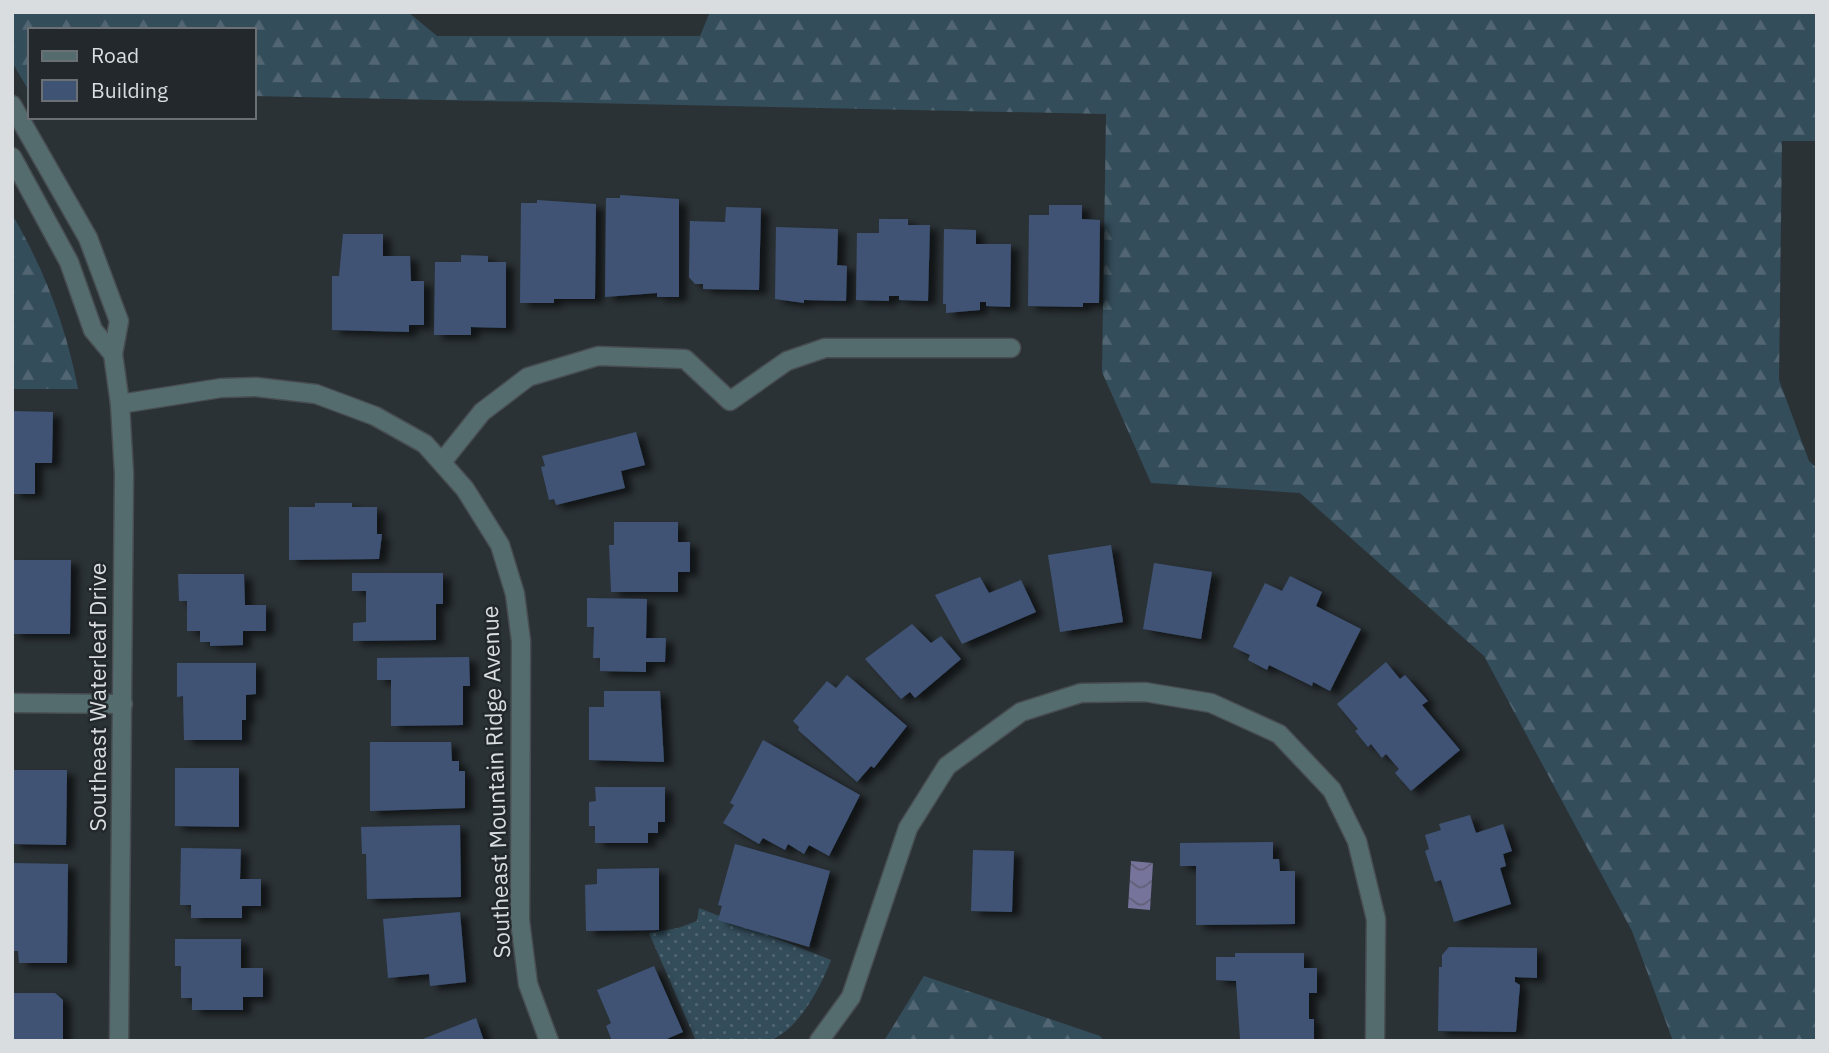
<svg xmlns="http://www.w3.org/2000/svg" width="1829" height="1053" font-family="'IBM Plex Sans',sans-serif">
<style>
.grass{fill:url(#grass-dots)}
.forest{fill:url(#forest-firs)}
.water{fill:url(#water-waves)}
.building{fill:#3f5375;filter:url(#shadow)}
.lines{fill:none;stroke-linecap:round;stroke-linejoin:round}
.minor-casing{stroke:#474d51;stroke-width:21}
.minor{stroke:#556c6f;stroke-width:18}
.labels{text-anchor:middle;stroke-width:5;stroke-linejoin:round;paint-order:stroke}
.street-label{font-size:23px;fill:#d9dddf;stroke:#22282c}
</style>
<defs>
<pattern id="grass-dots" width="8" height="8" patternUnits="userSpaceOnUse" patternTransform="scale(1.75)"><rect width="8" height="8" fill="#344d5b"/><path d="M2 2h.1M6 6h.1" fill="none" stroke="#516672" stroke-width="1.8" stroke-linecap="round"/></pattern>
<pattern id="forest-firs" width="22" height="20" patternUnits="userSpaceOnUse" patternTransform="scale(1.75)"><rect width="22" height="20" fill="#344d5b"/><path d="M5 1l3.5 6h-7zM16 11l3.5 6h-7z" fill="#516672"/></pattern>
<pattern id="water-waves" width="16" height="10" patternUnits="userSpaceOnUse" patternTransform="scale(1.75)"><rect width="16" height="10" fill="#77749c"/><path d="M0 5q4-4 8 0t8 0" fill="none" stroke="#616078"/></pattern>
<filter id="shadow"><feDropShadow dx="8" dy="4.5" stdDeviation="3.5" flood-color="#0009"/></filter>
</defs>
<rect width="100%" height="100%" fill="#2b3236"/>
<path class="grass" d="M699,908l132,52c-10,26 -33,72 -63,81 -17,5 -53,0 -72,0l-47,-108 29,-5 19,-7z"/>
<g class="forest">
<path d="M12,12h396l29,24h263l10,-24h1107v129h-35l-3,239 30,81 8,7v573h-144l-41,-110 -148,-275 -184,-163 -149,-10 -49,-111 4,-258 -852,-18v-66h-224l-1,61 -17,-29z"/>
<path d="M12,214c32,55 54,112 66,175h-66z"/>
<path d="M924,976l176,60 4,5h-220z"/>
</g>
<path class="water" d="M1131,861l22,2 -3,47 -22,-2z"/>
<g class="building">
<path d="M620,195l59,4v98h-22v-4l-52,4 1,-99h14z"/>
<path d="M537,200l59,4 -1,95h-41v4h-34l1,-100h16z"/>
<path d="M1049,205h33v14l18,1 -1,83h-16v4l-55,-1 1,-91h20z"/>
<path d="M726,207l35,1 -2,82 -56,-1v-5h-8l-6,-7 1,-56 35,1z"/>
<path d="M879,219h29v6h22l-2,76 -29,-1v-4h-10v5l-33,-1 1,-67h22z"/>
<path d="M776,227l62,2 -1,36 10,1 -1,35 -42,-1v3l-29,-4z"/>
<path d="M944,229l32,1v14h35l-1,63 -24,-1v-4h-6v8l-34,3v-9h-3z"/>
<path d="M343,234h40v22h27l1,25h13v44h-15v7l-77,-2v-54h7z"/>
<path d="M461,255l27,1v6h18v66l-35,-1v8h-37l1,-73h26z"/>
<path d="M12,411l41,1 -1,51h-17v31h-23z"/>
<path d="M636,432l9,33 -24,6 4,17 -69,17 -2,-6 -5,1 -8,-33 4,-1 -3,-10z"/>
<path d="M315,503h37v4h25v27h5l-3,25 -90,1v-53h26z"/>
<path d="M614,522h64v20h12v30h-12v20h-67l-2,-47h5z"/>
<path d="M1111,545l12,77 -63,10 -12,-77z"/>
<path d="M12,560h59l-1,74h-58z"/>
<path d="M1154,563l58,9 -11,67 -58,-10z"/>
<path d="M352,573h91v31h-7v36l-83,1v-18l13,-1v-31h-14z"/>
<path d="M178,574h66l1,31h21v26h-23v14l-33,1v-4h-10v-11h-13v-30h-8z"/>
<path d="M1290,576l32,16 -6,14 45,23 -31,62 -17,-9 -1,4 -43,-21 -2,5 -19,-10 2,-5 -17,-8 32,-64 17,8z"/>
<path d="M980,577l9,16 32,-13 15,32 -74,32 -27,-49z"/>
<path d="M587,598l60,1 -1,39h20l-1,24h-19v10l-46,-1v-13h-7l1,-31h-7z"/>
<path d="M912,624l19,19 10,-7 20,23 -46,39 -5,-6 -9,7 -36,-40z"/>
<path d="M469,657l1,29h-7v39l-72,1v-46h-14v-22z"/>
<path d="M1386,662l14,17 5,-4 23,26 -6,4 38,45 -49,41 -16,-18 4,-4 -13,-15 -4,4 -11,-14 -3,3 -13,-16 3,-2 -21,-25z"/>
<path d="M177,663h79v31l-10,1v25h-4v20h-58l-1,-44 -6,1z"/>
<path d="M847,675l60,51 -33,42 -3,-2 -14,16 -59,-52 1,-3 -6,-6 34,-40 9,7z"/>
<path d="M604,691h56l4,71 -75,-2v-53h15z"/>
<path d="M763,740l97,55 -31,61 -20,-11 -5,9 -16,-10 -3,6 -22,-12 -4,6 -36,-21 11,-18 -4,-2z"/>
<path d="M370,742h81l1,19h7v10h6v37l-95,3z"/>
<path d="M175,768h64v59l-64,-1z"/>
<path d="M12,770h55l-1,75 -54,-1z"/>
<path d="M595,787h70v35h-7v11h-10v10h-53v-17h-6v-24l7,-1z"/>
<path d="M1470,815l6,18 27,-9 9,27 -9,3 3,12 -6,2 11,36 -57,18 -13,-42 -6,2 -10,-31 4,-2 -4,-14 16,-5 -2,-6z"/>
<path d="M460,825l1,72 -94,2 -1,-45h-4l-1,-27z"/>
<path d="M1273,842v17h6l1,12h15v53l-99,1v-59h-16v-23z"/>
<path d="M735,844l95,27 -21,76 -91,-27 4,-14 -4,-1z"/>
<path d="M181,848l60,1 -1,30h21v27h-19v12h-51v-13h-11z"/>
<path d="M973,850l41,1 -2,61 -41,-1z"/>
<path d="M12,863l56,1 -1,99h-48l-1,-12h-6z"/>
<path d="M659,868v62l-73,1 -1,-46 12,-1v-15z"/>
<path d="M460,912l6,70 -36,4 -1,-12 -41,4 -5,-59z"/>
<path d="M175,939h66v29h22v29h-20v13h-51v-12h-11v-32h-6z"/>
<path d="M1449,947l88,1v30l-22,-1v5l5,3 -4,47 -78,-1 1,-64h3v-12z"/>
<path d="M1235,953h69v15h13v25h-8v26h5v22l-74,-2 -4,-58 -20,-1v-23h19z"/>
<path d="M654,966l29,66 -21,9h-50l-6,-15 5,-3 -14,-33z"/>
<path d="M12,993h43l8,7v41h-51z"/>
<path d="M476,1018l8,23h-66z"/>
</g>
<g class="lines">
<defs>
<g id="minor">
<path d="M12,105l76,133 31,83 -6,33 7,50 4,70 -5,567"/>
<path d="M12,157l57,105 24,68 20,24"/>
<path d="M120,404l101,-16 35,-1 60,7 59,22 50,28 40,45 35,56 15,49 6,47 -1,280 8,63 21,57"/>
<path d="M442,462l40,-50 46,-35 70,-21 87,3 45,42 57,-40 38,-13h186"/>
<path d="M12,703l111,1"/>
<path d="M819,1041l32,-44 57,-169 39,-62 74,-54 60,-19 64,-1 66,11 68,31 53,56 25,51 19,78 -1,122"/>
</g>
</defs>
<use href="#minor" class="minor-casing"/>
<use href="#minor" class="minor"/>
</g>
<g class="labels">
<g class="street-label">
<text transform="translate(98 697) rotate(-90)" y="8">Southeast Waterleaf Drive</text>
<text transform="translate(496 782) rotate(-92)" y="8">Southeast Mountain Ridge Avenue</text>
</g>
</g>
<rect width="1829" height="1053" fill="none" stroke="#d9dddf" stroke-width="28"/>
<rect x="28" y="28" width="228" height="91" fill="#22282c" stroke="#6b7074" stroke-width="2"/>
<rect x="42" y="51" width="35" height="10" fill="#556c6f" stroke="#6b7074" stroke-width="2"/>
<text x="91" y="63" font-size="21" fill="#d9dddf">Road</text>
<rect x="42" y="80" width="35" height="21" fill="#3f5375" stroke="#6b7074" stroke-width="2"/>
<text x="91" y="98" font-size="21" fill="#d9dddf">Building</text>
</svg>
